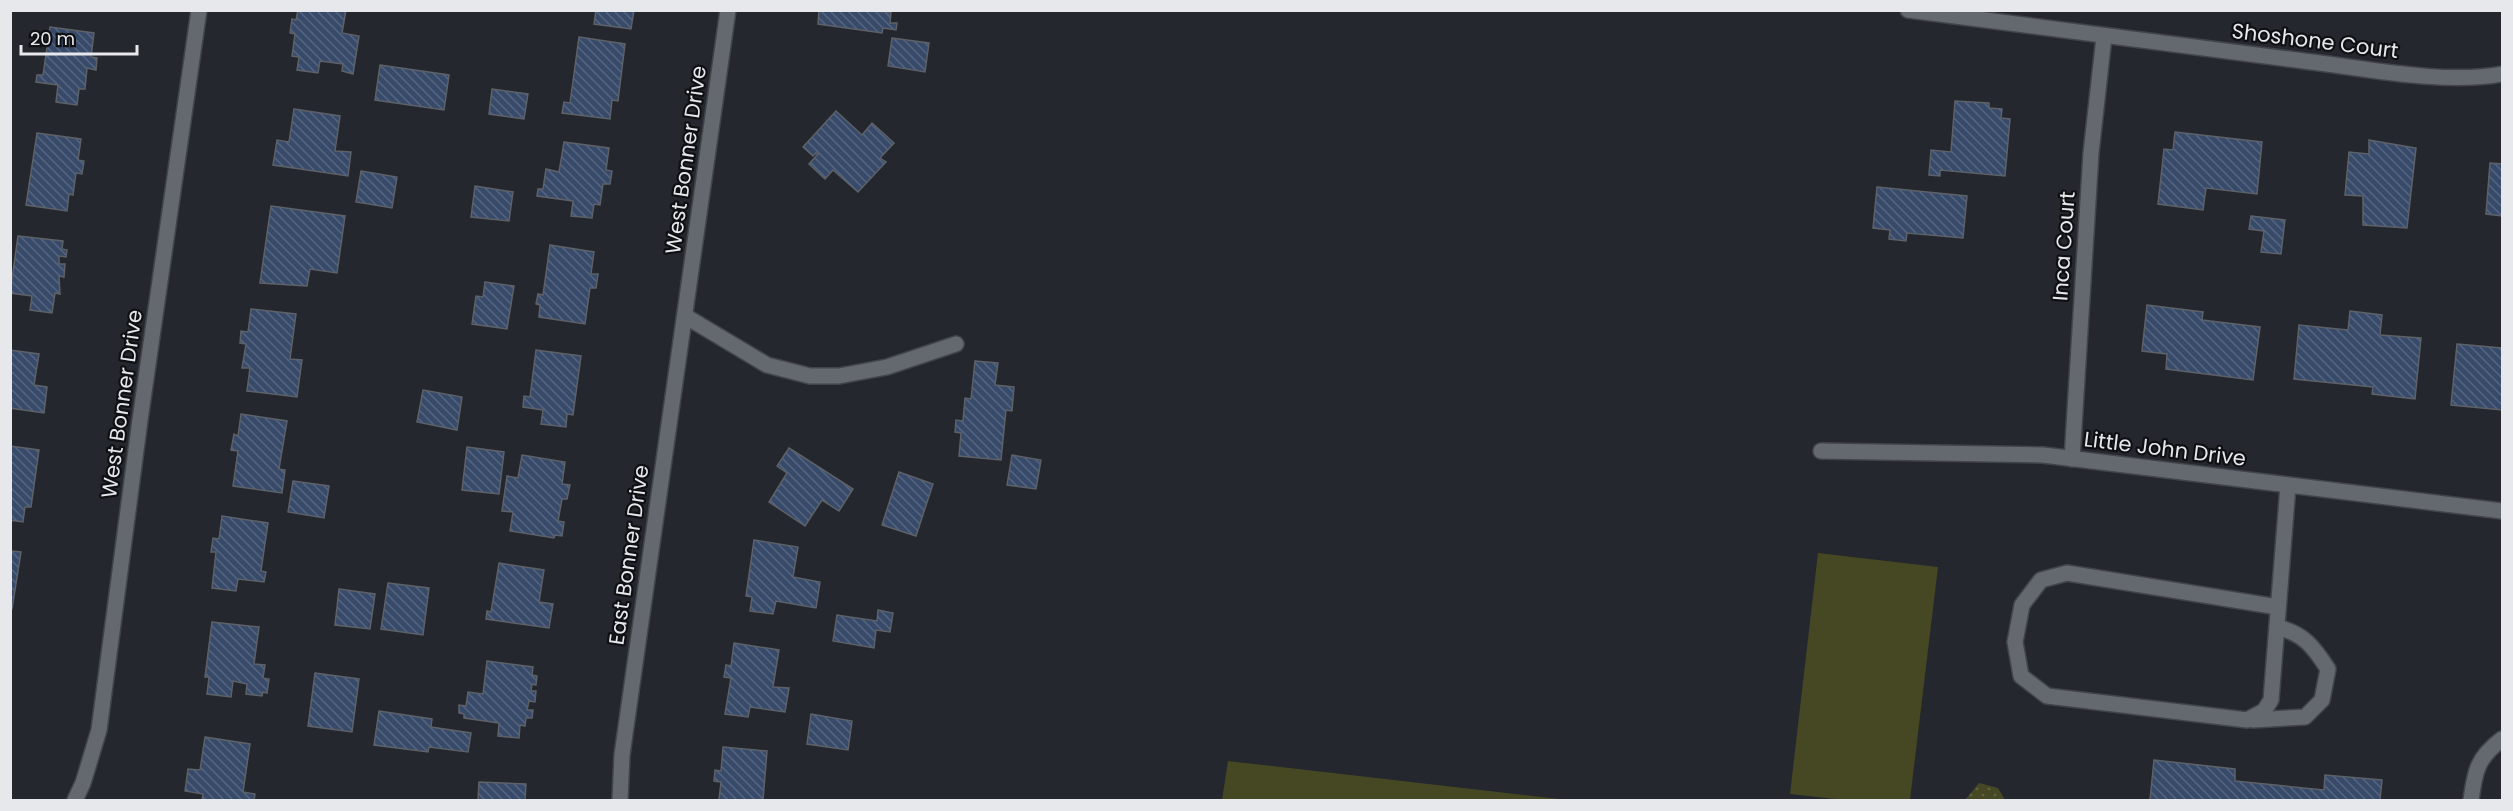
<svg xmlns="http://www.w3.org/2000/svg" width="2513" height="811" font-family="Poppins,sans-serif">
<style>
.grass{fill:url(#grass-dots)}
.pitch{fill:#454823}
.building{fill:url(#building-back-hatch);stroke:#5d6168;stroke-width:1.5}
.lines{fill:none;stroke-linecap:round;stroke-linejoin:round}
.minor-casing{stroke:#414449;stroke-width:18}
.minor{stroke:#64686f;stroke-width:15}
.labels{text-anchor:middle;stroke-width:4.5;stroke-linejoin:round;paint-order:stroke}
.street-label{font-size:21px;fill:#e6e8ec;stroke:#0f1013}
</style>
<defs>
<pattern id="grass-dots" width="8" height="8" patternUnits="userSpaceOnUse" patternTransform="scale(1.5)"><rect width="8" height="8" fill="#454823"/><path d="M2 2h.1M6 6h.1" fill="none" stroke="#606243" stroke-width="1.8" stroke-linecap="round"/></pattern>
<pattern id="building-back-hatch" width="6" height="6" patternUnits="userSpaceOnUse" patternTransform="scale(1.5)"><rect width="6" height="6" fill="#384a69"/><path d="M-1 5l2 2M0 0l6 6M5-1l2 2" fill="none" stroke="#55647f"/></pattern>
</defs>
<rect width="100%" height="100%" fill="#24272d"/>
<path class="grass" d="M1979,783l19,5 7,12h-40z"/>
<g class="pitch">
<path d="M1818,553l120,14 -28,233h-66l-54,-6z"/>
<path d="M1228,761l340,39h-346z"/>
</g>
<g class="building">
<path d="M298,10h48l-4,23 17,3 -6,38 -11,-3 1,-7 -23,-3 -2,12 -21,-3 2,-13 -7,-1 3,-22 -5,-1 2,-14 4,1z"/>
<path d="M596,10h38l-3,19 -37,-5z"/>
<path d="M819,10l72,2 -1,11h7l-1,7 -13,-2 -1,5 -64,-9z"/>
<path d="M50,27l44,6 -3,24 6,1 -1,12 -9,-2 -2,21h-6l-2,16 -21,-3 2,-17 -22,-3 1,-7h6z"/>
<path d="M579,37l46,7 -7,57 -6,-1 -2,19 -48,-6 2,-11 6,1z"/>
<path d="M892,38l37,5 -4,29 -37,-6z"/>
<path d="M380,65l69,10 -5,35 -69,-10z"/>
<path d="M492,89l36,5 -4,25 -35,-5z"/>
<path d="M1955,101l34,2v5l13,1 -1,9 9,1 -5,57 -65,-6v6l-11,-1 2,-25 20,2z"/>
<path d="M294,109l46,7 -5,35 16,1 -3,24 -75,-11 4,-25 12,2z"/>
<path d="M836,111l26,24 10,-12 22,20 -14,15 6,4 -28,30 -25,-22 -8,9 -16,-15 9,-10 -2,-1 -3,3 -10,-9z"/>
<path d="M2175,132l87,10 -5,52 -51,-6 -3,22 -45,-6 6,-55 9,1z"/>
<path d="M37,133l44,6 -3,21 6,1 -2,13 -6,-1 -3,22 -4,-1 -2,17 -41,-6z"/>
<path d="M2369,140l47,8 -9,80 -44,-3v-29l-18,-1 4,-43 20,2z"/>
<path d="M564,142l45,6 -3,22 6,1 -2,13h-7l-3,21 -6,-1 -2,14 -21,-2 2,-15 -36,-5 1,-7h5l3,-20 13,3z"/>
<path d="M2490,163l12,1v52l-16,-2z"/>
<path d="M361,171l36,6 -5,31 -36,-6z"/>
<path d="M475,186l38,6 -4,29 -38,-4z"/>
<path d="M1877,187l90,9 -4,42 -56,-5 -1,8 -17,-2 1,-9 -17,-2z"/>
<path d="M271,206l74,10 -8,57 -27,-4 -3,17 -47,-3z"/>
<path d="M2251,216l34,4 -4,34 -20,-2 3,-21 -15,-2z"/>
<path d="M18,236l45,5 -1,8 5,1 -1,7 -7,-1v8h6l-1,13 -5,-1 1,18 -5,-1 -3,20 -22,-3 2,-14 -22,-3z"/>
<path d="M550,245l44,7 -3,22h7l-2,14h-6l-5,36 -46,-7 1,-12 -4,-1 2,-10 5,1z"/>
<path d="M485,282l29,4 -7,43 -35,-5 4,-28 7,1z"/>
<path d="M2147,305l56,7 -1,8 58,7 -7,53 -87,-11 1,-15 -25,-3z"/>
<path d="M251,309l45,5 -6,45 12,1 -5,37 -50,-6 3,-23h-8l4,-24 -6,-1 1,-12 7,1z"/>
<path d="M2350,311l32,4 -2,20 41,3 -6,61 -43,-5 1,-7 -79,-8 5,-54 49,5z"/>
<path d="M2457,344l45,4v62l-51,-5z"/>
<path d="M10,350l29,4 -5,31 13,2 -3,26 -34,-5z"/>
<path d="M536,350l45,6 -8,59 -6,-1 -1,13 -25,-3 2,-14 -20,-3 1,-11 6,1z"/>
<path d="M975,361l23,2 -3,22 19,2 -2,24 -6,-1 -5,50 -42,-4 2,-23 -6,-1 1,-12 7,1 2,-23 6,1z"/>
<path d="M423,390l39,7 -5,33 -40,-8z"/>
<path d="M241,414l46,7 -8,48 6,1 -3,23 -49,-7 5,-35 -7,-1 3,-16 4,2z"/>
<path d="M10,446l29,4 -8,57h-6l-2,15 -13,-2z"/>
<path d="M467,447l37,5 -5,42 -37,-4z"/>
<path d="M789,448l64,41 -14,22 -17,-11 -17,26 -36,-24 18,-29 -10,-7z"/>
<path d="M522,455l43,7 -3,22 8,1 -3,14h-5l-4,22 6,1 -2,14 -7,-1 -1,3 -44,-7 3,-19 -11,-1 5,-35 11,2z"/>
<path d="M1012,455l29,5 -5,29 -29,-4z"/>
<path d="M899,472l34,12 -17,52 -34,-11z"/>
<path d="M293,481l36,5 -5,32 -36,-6z"/>
<path d="M222,516l46,7 -7,48 5,1 -2,10 -26,-3 -2,12 -24,-3 4,-36h-5l2,-14 6,1z"/>
<path d="M754,540l44,7 -5,30 27,5 -4,26 -40,-7 -3,13 -23,-3 2,-14 -6,-1z"/>
<path d="M10,551l11,1 -9,57h-2z"/>
<path d="M499,563l45,7 -5,32 14,2 -4,24 -63,-9 1,-8 4,1z"/>
<path d="M388,583l41,5 -6,47 -42,-6z"/>
<path d="M339,589l36,5 -5,35 -35,-4z"/>
<path d="M878,610l15,3 -3,19 -14,-2 -2,18 -41,-7 4,-26 40,6z"/>
<path d="M212,622l47,5 -5,37 11,1 -2,13 6,1 -2,14 -4,-1 -1,4 -16,-2 1,-10 -14,-3 -2,16 -24,-3 2,-17h-4z"/>
<path d="M734,643l45,7 -6,37 16,1 -4,24 -35,-5 -2,10 -23,-3 6,-36 -7,-1 2,-12 5,1z"/>
<path d="M487,661l46,6 -1,8 5,1 -1,9 -4,-1 -1,7h5l-1,11 -6,-1 -2,9h6l-1,8h-6l-1,8 -5,-1 -1,13 -21,-2 1,-13 -35,-5v-4l-5,-1v-8l7,1 2,-14 15,2z"/>
<path d="M315,673l44,6 -7,53 -44,-6z"/>
<path d="M379,711l53,8 -1,8 40,6 -3,19 -39,-5 -1,5 -54,-7z"/>
<path d="M811,714l41,7 -4,29 -41,-6z"/>
<path d="M205,737l45,7 -7,48 12,2 -1,6h-52l1,-6 -18,-3 3,-22 12,1z"/>
<path d="M723,747l44,4 -4,49h6h-50l2,-18 -7,-1 1,-11 6,1z"/>
<path d="M2154,760l81,9v12l89,9 1,-15 57,5 -2,20h-230z"/>
<path d="M479,782l47,2 -1,16h-47z"/>
</g>
<g class="lines">
<defs>
<g id="minor">
<path d="M1908,10c132,18 264,35 396,51 60,7 140,24 198,13"/>
<path d="M685,316l82,49 43,11h29l48,-9 69,-23"/>
<path d="M1821,451l222,4 459,56"/>
<path d="M2072,459l19,-306 13,-116"/>
<path d="M2278,607l-211,-34 -26,7 -19,25 -7,37 6,34 26,20 200,24 17,-9 7,-11 17,-214"/>
<path d="M2253,720l52,-3 17,-17 6,-31c-15,-23 -24,-35 -51,-42"/>
<path d="M75,800l8,-17 16,-53 41,-310 59,-410"/>
<path d="M620,800l2,-45 106,-745"/>
<path d="M2471,800c4,-29 6,-42 31,-61"/>
</g>
</defs>
<use href="#minor" class="minor-casing"/>
<use href="#minor" class="minor"/>
</g>
<g class="labels">
<g class="street-label">
<text transform="translate(2315 41) rotate(7)" y="7">Shoshone Court</text>
<text transform="translate(686 160) rotate(-82)" y="7">West Bonner Drive</text>
<text transform="translate(2064 246) rotate(-86)" y="7">Inca Court</text>
<text transform="translate(122 404) rotate(-82)" y="7">West Bonner Drive</text>
<text transform="translate(2165 449) rotate(7)" y="7">Little John Drive</text>
<text transform="translate(629 555) rotate(-82)" y="7">East Bonner Drive</text>
</g>
</g>
<rect width="2513" height="811" fill="none" stroke="#e6e8ec" stroke-width="24"/>
<path d="M21 45v9h116v-9" fill="none" stroke="#e6e8ec" stroke-width="3"/>
<text x="30" y="45" font-size="18" fill="#e6e8ec" stroke="#0f1013" stroke-width="4.5" paint-order="stroke">20 m</text>
</svg>
